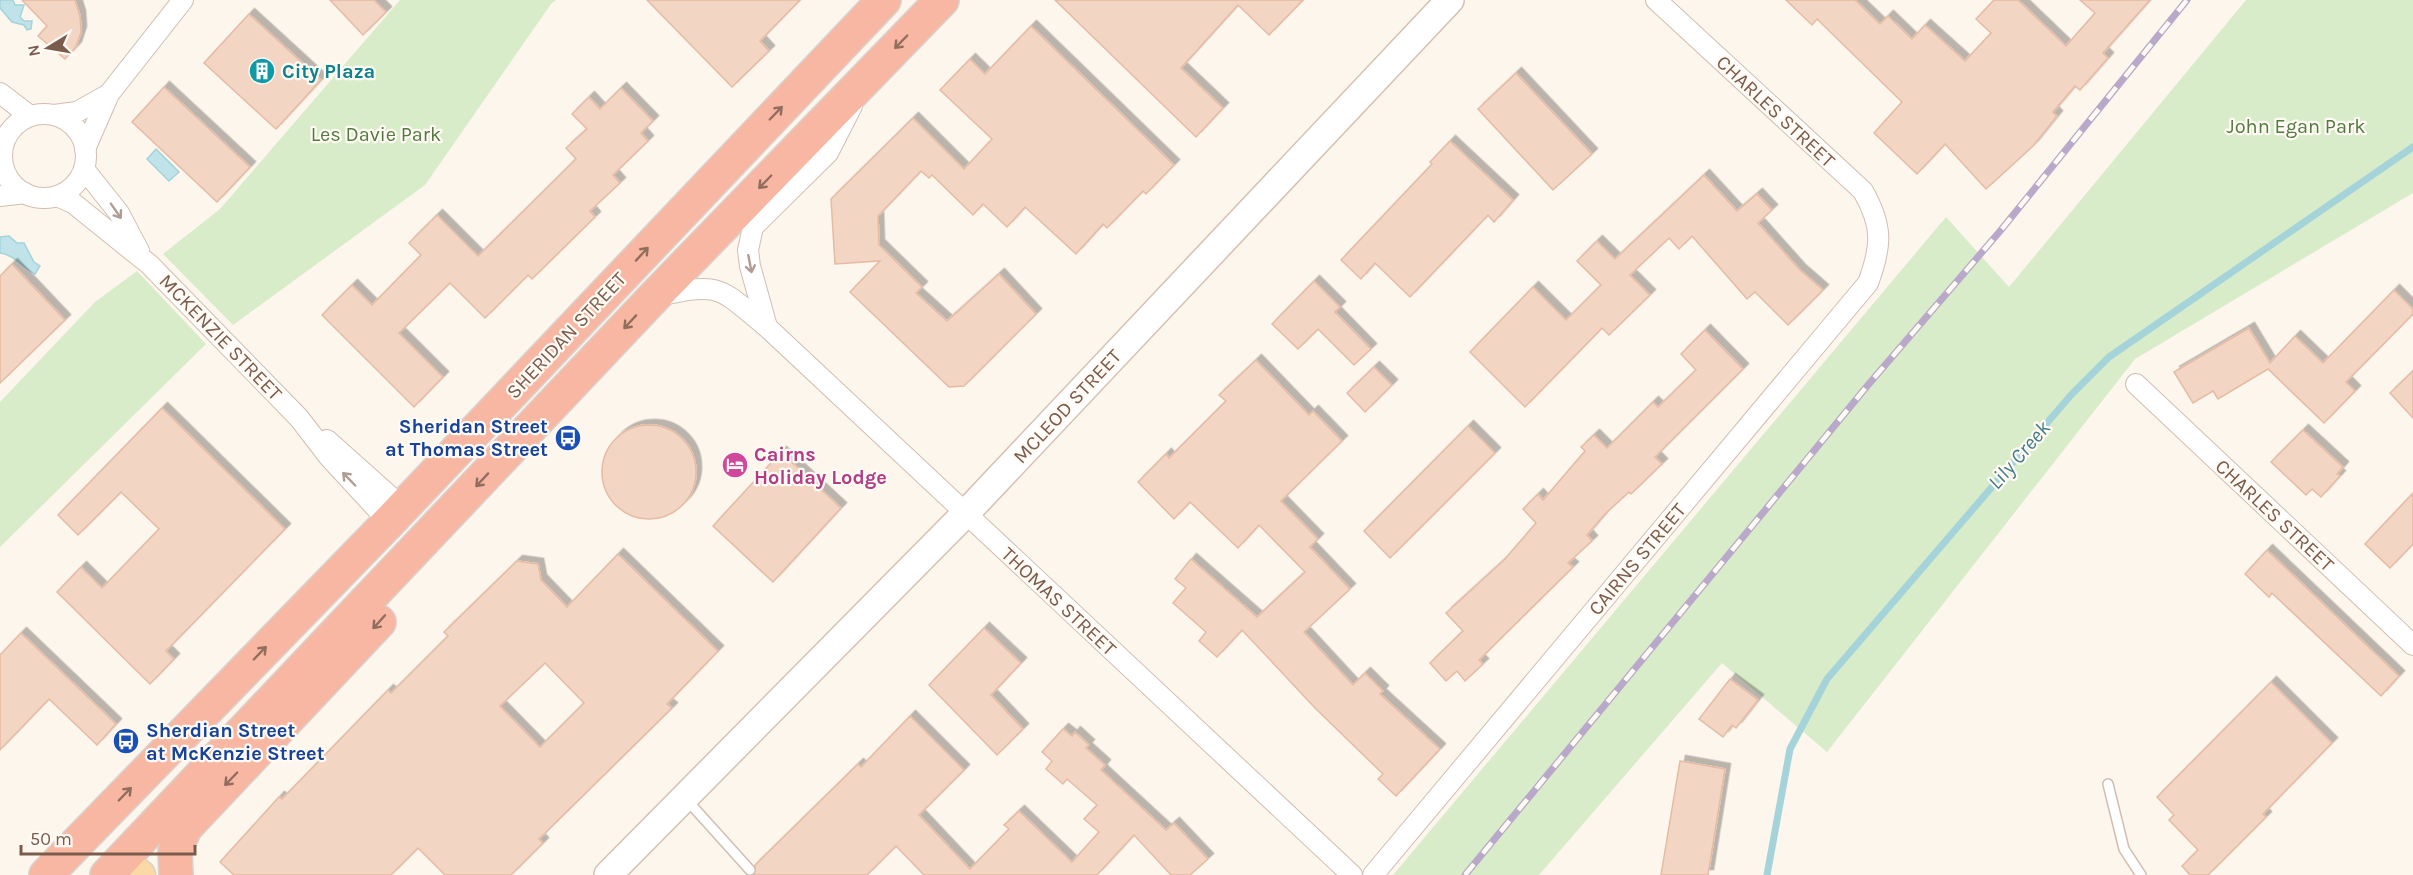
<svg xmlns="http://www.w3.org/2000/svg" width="2413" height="875" font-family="Karla,sans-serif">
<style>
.green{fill:#d8ecc9}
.water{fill:#bfe3e8;stroke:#a5d3da;stroke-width:1.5}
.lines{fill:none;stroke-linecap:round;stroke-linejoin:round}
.stream{stroke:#a5d3da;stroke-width:7}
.building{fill:#f3d5c3;stroke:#e6bba3;stroke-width:1.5;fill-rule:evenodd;filter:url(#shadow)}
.lane-casing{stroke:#d1beb0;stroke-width:12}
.street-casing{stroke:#d1beb0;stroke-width:22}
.secondary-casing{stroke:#d6c0b0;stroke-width:30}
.primary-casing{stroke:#dad1cd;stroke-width:33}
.highway-casing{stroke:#dad1cd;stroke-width:36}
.lane{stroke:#fff;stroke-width:9}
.street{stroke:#fff;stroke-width:20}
.secondary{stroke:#fff;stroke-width:27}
.primary{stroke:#fbd9a5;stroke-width:30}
.highway{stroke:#f7b7a3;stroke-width:33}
.rail-casing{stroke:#b9a8c9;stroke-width:7}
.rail{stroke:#fffaf3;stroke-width:4.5;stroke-dasharray:14;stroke-linecap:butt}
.oneway{stroke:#936e5e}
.oneway2{stroke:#af9d94}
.labels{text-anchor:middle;stroke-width:4.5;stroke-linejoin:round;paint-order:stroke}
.culture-label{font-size:20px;font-weight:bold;fill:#0d838f;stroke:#fffaf3;text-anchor:start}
.street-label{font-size:20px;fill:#7a5c4d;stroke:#fffaf3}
.park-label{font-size:20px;fill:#537a41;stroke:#fffaf3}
.transit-label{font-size:20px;font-weight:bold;fill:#164399;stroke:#fffaf3;text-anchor:end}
.hotel-label{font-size:20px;font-weight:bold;fill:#b23c85;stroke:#fffaf3;text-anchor:start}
.water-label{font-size:21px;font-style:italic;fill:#437c86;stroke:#fffaf3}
</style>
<defs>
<filter id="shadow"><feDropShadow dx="5.5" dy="-5.5" stdDeviation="0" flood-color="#0004"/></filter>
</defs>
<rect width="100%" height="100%" fill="#fdf6ec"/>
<g class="green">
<path d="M400,0h156l-5,4 -126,181 -192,140 -70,-71 57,-45z"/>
<path d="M2246,0h167v193l-278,166 -308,393 -105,-89 -183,212h-146l553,-658 63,70z"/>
<path d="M137,271l69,73 -206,203v-145l95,-100z"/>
</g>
<g class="water">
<path d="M0,0h13l2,5h9l-4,12 4,4h8l-1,8 -4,1 -3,-5 -12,-3 -12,-14z"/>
<path d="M156,149l23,23 -10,9 -22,-22z"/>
<path d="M9,236l8,7h7l10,19 6,4 -5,8c-10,-5 -22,-20 -35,-21v-16z"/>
</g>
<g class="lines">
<path class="stream" d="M1767,875l23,-126 37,-70 244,-284 38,-38 304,-210"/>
</g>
<g class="building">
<path d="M22,0h53l5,16 1,16 -5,15 -11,12 -27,-23 9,-10z"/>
<path d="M330,0h44l12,12 -23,23z"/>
<path d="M647,0h153l-40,41 9,10 -37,36z"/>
<path d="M1055,0h248l-34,35 -31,-30 -57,63 42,40 -27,29z"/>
<path d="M1786,0h69l25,24 8,-8 24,23 13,-14 40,36 26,-28 -15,-14 18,-19h24l48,46 29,-33 -15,-13h70l-47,53 5,5 -28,32 -5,-4 -22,26 4,4 -24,30 -47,43 -41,-45 -28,30 -43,-41 28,-31 -85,-83 -5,6z"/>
<path d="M249,14l72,66 -45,49 -72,-66z"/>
<path d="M1031,26l143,139 -28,29 -3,-3 -36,37 -4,-4 -27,30 -51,-47 -18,20 -24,-23 -10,11 -41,-40 -3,3 -8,-7 -43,45 1,29 43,42 -6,6 31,28 52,-47 37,40 -72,72 -15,1 -99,-95 30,-31 -45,3 -4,-65 82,-81 51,51 28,-30 -52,-49 30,-31 15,15z"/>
<path d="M1516,73l76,81 -39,36 -75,-81z"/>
<path d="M164,87l86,80 -33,35 -85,-80z"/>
<path d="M621,88l32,33 -12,12 7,8 -35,34 7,8 -30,28 5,6 -63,62 -4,-4 -43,43 -35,-35 -51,50 44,44 -29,30 -92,-92 30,-30 20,20 49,-50 -12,-12 28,-28 41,41 98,-97 -10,-11 21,-19 -15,-15 17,-17 11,12z"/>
<path d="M1450,141l63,59 -19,22 -6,-7 -78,82 -35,-34 -14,16 -20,-19 91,-96 -2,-2z"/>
<path d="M1704,175l33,36 20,-17 15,16 -14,13 42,47 23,20 -35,35 -33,-33 -8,7 -55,-63 -13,13 -10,-11 -39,37 20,20 -41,40 -7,-7 -77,79 -55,-55 63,-65 33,33 35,-35 -24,-24 20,-20 18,18z"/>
<path d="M12,264l53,56 -65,63v-107z"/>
<path d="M1314,281l26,26 -5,5 36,37 -17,16 -36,-36 -20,20 -26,-25z"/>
<path d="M2394,290l19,19v5l-67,68 9,9 -31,32 -56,-54 -50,30 -5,-8 -20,12 -19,-31 75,-44 21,35 25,-27 28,27z"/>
<path d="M1705,330l38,39 -88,88 7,7 -31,30 -2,-2 -24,22 -18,21 5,6 -24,22 5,4 -94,93 4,4 -18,17 -8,-10 -11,10 -16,-18 33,-32 -17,-18 58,-53 32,-37 -13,-14 15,-15 5,6 42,-49 -4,-4 13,-12 13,13 46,-46 5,5 38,-37 -15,-16z"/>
<path d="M1256,360l53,55 4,-4 29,30 -61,60 37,38 -8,8 40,42 -46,43 49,53 12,-12 18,18 -3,3 60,55 -44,47 -18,-17 5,-5 -67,-65 -74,-79 -25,27 -18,-16 7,-9 -33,-29 13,-15 -11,-9 16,-20 66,58 48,-45 -46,-47 -21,23 -48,-46 -16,17 -36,-37 28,-28 3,4 57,-57 -7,-6z"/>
<path d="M1374,367l18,18 -27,27 -18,-19z"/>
<path d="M2413,371v47l-23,-25z"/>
<path d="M162,408l123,121 -119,122 8,8 -24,25 -93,-92 24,-25 21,21 57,-59 -38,-37 -43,43 -20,-20z"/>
<circle cx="649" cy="472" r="47"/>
<path d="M1468,426l27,27 -105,105 -26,-27z"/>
<path d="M2303,430l40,37 -6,7 3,2 -19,21 -9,-8 -6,6 -35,-33z"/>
<path d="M781,452l60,56 -68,74 -60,-56z"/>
<path d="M2413,493v51l-23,24 -25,-24z"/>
<path d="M2267,550l132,126 -18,20 -109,-103 -3,4 -24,-23z"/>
<path d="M618,554l100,97 -51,53 5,4 -133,131 4,4 -32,32h-66l-27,-27 -27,27h-157l-14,-13 59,-65 3,2 106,-109 3,3 57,-57 -4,-4 73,-71 21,3 3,16 26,27zM545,663l39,40 -44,44 -40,-41z"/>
<path d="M984,628l37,35 -30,32 32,34 -26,26 -68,-70z"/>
<path d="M21,633l95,91 -19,21 -48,-46 -49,51v-95z"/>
<path d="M1730,679l28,21 -22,28 -4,-3 -9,12 -24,-18z"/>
<path d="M2271,682l61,61 -69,71 3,3 -58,58h-18l-8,-9 16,-16 -29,-30 5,-5 -17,-18z"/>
<path d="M910,716l54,54 -45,45 51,54 39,-40 -5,-4 15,-14 53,51 27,-30 -15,-13 13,-14 -30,-26 -4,5 -17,-15 6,-8 -10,-9 21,-23 9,7 3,-4 14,13 -3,3 19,17 -4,5 65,60 8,-7 34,36 -18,16h-19l-37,-40 -37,40h-173l-28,-29 -29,29h-113l1,-10 103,-101 3,3z"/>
<path d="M1680,761l45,8 -17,106h-47z"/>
</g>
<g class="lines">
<defs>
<g id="lane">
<path d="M2108,784l16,65 17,26"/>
<path d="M686,799l64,71"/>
</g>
<g id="street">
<path d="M0,93l30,23"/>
<circle cx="44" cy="156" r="42"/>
<path d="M54,115l23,-3 32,-18"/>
<path d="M85,149l24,-55 74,-94"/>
<path d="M84,169l35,44 20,38"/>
<path d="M0,196l25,-3"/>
<path d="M57,196l16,7 77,62 149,153 30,39 60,65"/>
<path d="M658,296c64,-14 60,-9 109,31l585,548"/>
<path d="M767,327l-17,-61 -2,-16 5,-23 75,-74 24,-47"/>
<path d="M2136,384l277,261"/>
<path d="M327,440l75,67"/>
<path d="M1373,875l495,-592c14,-37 15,-57 -5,-92l-207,-191"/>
</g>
<path id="secondary" d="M608,875l358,-362 484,-513"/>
<path id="primary" d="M121,861l19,14"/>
<g id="highway">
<path d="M46,875l343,-353 495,-522"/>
<path d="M107,875l547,-578 288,-297"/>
<path d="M176,875l-1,-24 10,-23 194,-206"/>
</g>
</defs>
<use href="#lane" class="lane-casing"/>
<use href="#street" class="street-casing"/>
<use href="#secondary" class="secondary-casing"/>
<use href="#primary" class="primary-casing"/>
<use href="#highway" class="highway-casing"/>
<use href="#lane" class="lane"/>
<use href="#street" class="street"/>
<use href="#secondary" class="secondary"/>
<use href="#primary" class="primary"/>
<use href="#highway" class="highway"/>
<defs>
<path id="rail" d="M1465,875l403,-490 133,-155 186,-230"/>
</defs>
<use href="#rail" class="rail-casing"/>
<use href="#rail" class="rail"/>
</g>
<defs><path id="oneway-shaft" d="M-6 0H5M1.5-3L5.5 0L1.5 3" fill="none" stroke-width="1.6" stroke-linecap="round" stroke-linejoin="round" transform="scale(1.5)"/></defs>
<g class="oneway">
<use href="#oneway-shaft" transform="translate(901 42) rotate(134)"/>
<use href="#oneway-shaft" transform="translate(776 113) rotate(-46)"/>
<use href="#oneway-shaft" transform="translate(765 182) rotate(134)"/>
<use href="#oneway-shaft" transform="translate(642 254) rotate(-47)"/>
<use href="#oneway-shaft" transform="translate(630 322) rotate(133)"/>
<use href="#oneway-shaft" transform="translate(482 480) rotate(133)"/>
<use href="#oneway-shaft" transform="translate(379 622) rotate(132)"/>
<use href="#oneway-shaft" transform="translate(260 653) rotate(-46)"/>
<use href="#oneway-shaft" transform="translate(231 779) rotate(134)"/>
<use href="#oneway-shaft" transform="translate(125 794) rotate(-46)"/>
</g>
<g class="oneway2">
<use href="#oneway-shaft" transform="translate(116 211) rotate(55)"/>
<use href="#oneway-shaft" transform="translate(750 264) rotate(79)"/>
<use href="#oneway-shaft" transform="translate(349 479) rotate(-134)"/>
</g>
<defs>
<symbol id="building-disc" viewBox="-11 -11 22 22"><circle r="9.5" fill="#0f9aa8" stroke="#fffaf3"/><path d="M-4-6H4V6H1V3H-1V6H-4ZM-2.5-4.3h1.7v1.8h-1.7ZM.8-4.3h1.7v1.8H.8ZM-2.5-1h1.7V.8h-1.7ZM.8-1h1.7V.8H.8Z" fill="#fff"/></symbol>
<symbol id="bus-disc" viewBox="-11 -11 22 22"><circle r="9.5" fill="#1a4fb4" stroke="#fffaf3"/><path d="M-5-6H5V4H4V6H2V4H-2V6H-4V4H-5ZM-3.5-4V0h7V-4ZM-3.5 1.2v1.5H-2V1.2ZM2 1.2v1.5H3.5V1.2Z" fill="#fff"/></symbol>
<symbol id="hotel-disc" viewBox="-11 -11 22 22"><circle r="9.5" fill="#d1479c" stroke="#fffaf3"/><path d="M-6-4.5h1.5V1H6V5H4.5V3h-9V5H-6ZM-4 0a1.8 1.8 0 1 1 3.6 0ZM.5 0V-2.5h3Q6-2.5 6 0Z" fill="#fff"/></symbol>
</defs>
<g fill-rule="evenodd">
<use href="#building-disc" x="247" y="56" width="30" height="30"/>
<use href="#bus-disc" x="553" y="423" width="30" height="30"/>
<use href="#hotel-disc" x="720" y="450" width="30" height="30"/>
<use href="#bus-disc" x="111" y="726" width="30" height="30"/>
</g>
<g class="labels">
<g class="culture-label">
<text x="282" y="78">City Plaza</text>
</g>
<g class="street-label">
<text transform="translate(1776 111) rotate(43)" y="7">CHARLES STREET</text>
<text transform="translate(566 335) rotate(-47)" y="7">SHERIDAN STREET</text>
<text transform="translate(221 337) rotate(46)" y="7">MCKENZIE STREET</text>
<text transform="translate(1067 406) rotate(-47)" y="7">MCLEOD STREET</text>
<text transform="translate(2275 515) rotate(43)" y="7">CHARLES STREET</text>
<text transform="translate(1637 559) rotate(-50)" y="7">CAIRNS STREET</text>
<text transform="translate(1059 601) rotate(43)" y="7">THOMAS STREET</text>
</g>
<g class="park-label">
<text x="2296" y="133">John Egan Park</text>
<text x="376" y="141">Les Davie Park</text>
</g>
<g class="transit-label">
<text x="548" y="433">Sheridan Street<tspan x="548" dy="23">at Thomas Street</tspan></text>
<text x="146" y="737" text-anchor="start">Sherdian Street<tspan x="146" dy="23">at McKenzie Street</tspan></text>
</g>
<g class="hotel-label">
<text x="754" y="461">Cairns<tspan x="754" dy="23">Holiday Lodge</tspan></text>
</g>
<g class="water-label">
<text transform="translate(2019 455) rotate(-49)" y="7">Lily Creek</text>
</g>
</g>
<g transform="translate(48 48) rotate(259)" stroke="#fffaf3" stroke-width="4.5" paint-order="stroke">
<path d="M0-4.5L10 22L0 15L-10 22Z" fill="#7a5c4d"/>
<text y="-9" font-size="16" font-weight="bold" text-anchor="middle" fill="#7a5c4d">N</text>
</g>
<path d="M21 845v9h174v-9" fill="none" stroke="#7a5c4d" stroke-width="3"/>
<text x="30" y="845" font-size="18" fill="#7a5c4d" stroke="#fffaf3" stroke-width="4.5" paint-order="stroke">50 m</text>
</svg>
